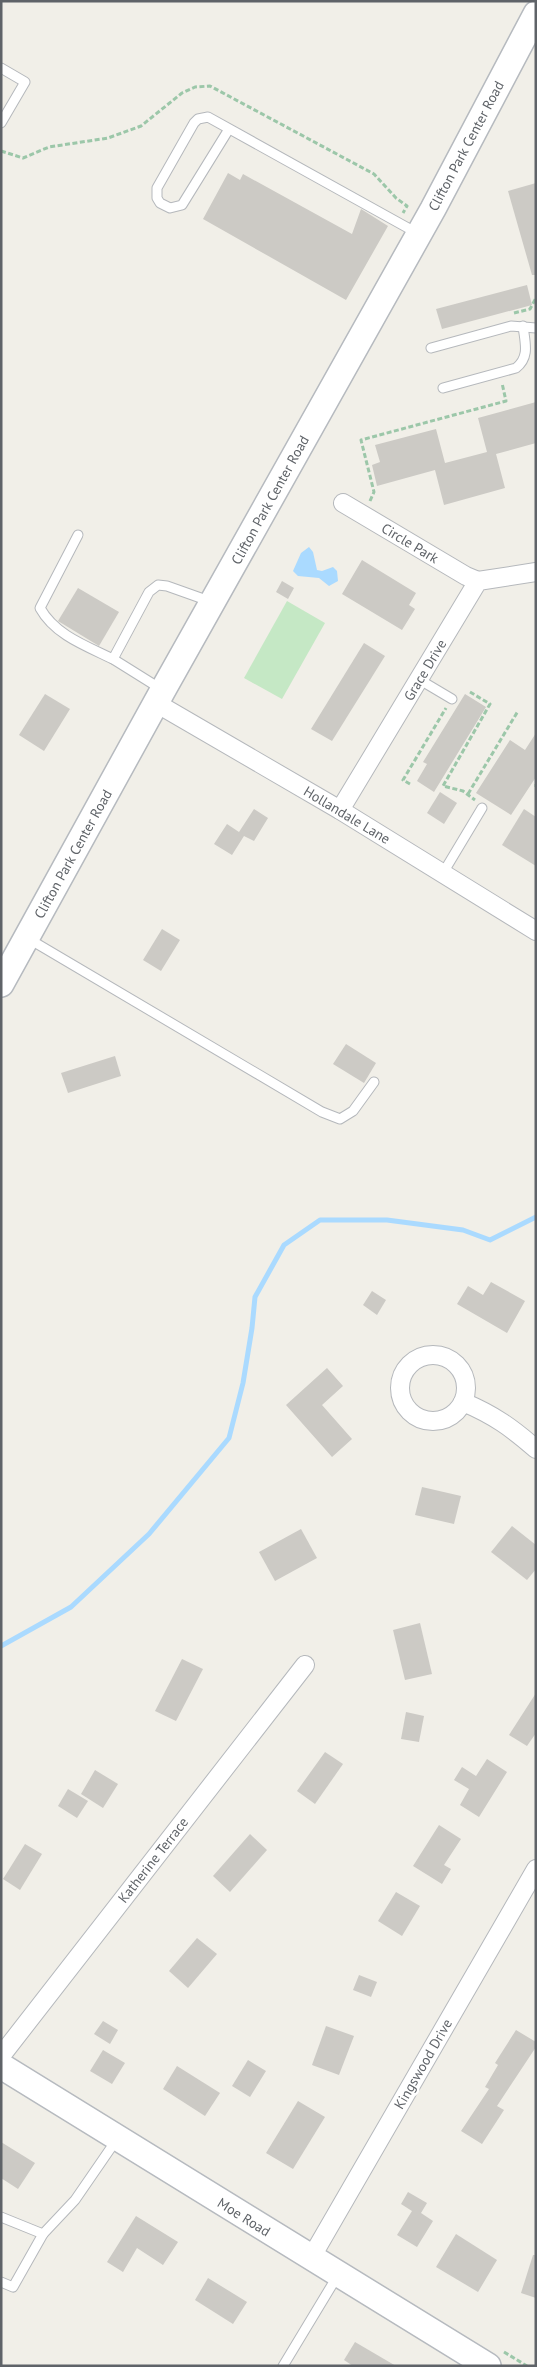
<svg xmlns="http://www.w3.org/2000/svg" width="537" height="2367" font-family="'PT Sans',sans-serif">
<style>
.green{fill:#c5e8c5}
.water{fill:#aadaff}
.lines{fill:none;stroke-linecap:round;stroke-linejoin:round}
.stream{stroke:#aadaff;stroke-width:5}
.building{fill:#cccac5}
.lane-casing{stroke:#b5b8bc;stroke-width:11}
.street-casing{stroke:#b5b8bc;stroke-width:20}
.secondary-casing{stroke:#b6babf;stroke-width:28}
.path{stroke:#9cc7a9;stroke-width:3;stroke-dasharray:5 2.5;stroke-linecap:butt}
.lane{stroke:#fff;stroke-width:9}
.street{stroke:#fff;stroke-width:18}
.secondary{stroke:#fff;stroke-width:25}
.labels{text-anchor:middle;stroke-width:5;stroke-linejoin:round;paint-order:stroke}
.street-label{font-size:14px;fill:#5f6368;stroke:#fff}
</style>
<rect width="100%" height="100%" fill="#f1efe8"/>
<path class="green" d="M287,601l38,22 -43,76 -38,-21z"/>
<path class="water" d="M309,547l4,5 4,18 5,1 11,-4 4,4 1,10 -9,5 -10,-8 -21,-2 -5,-5 8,-18z"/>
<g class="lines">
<path class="stream" d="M1,1646l70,-39 78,-73 80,-96 14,-55 9,-55 3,-31 29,-52 36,-25h67l76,10 27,10 46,-23"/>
</g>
<g class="building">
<path d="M228,173l12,7 3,-6 109,60 9,-25 27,17 -42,74 -143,-81z"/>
<path d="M536,183v92h-4l-24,-84z"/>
<path d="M527,285l5,20 -90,24 -6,-20z"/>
<path d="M536,402v41l-40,11 9,34 -61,17 -9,-35 -58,16 -5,-21 8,-3 -5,-17 61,-16 9,34 42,-11 -9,-34z"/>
<path d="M362,560l54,33 -7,12 6,4 -13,21 -60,-36z"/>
<path d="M282,581l12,7 -6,11 -12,-7z"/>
<path d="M78,588l41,24 -20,34 -41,-25z"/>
<path d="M364,643l21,13 -53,85 -21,-12z"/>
<path d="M45,694l25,15 -26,42 -25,-16z"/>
<path d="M465,694l21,13 -52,85 -17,-11 10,-17 -4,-2z"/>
<path d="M536,733v44l-25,38 -35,-22 34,-53 15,10z"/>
<path d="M440,792l17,11 -13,21 -17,-11z"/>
<path d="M254,809l14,9 -14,23 -10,-5 -12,19 -18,-11 13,-20 12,8z"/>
<path d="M524,809l12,8v49l-34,-21z"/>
<path d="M162,929l18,11 -19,31 -18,-11z"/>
<path d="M346,1044l30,19 -12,20 -31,-19z"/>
<path d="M115,1056l6,20 -53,17 -7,-20z"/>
<path d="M491,1282l34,19 -18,32 -50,-29 11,-18 15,9z"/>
<path d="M372,1291l14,9 -9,15 -14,-10z"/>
<path d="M327,1368l16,18 -21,19 30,34 -20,18 -46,-52z"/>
<path d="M422,1487l39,9 -7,28 -39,-9z"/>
<path d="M512,1526l24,19v24l-9,11 -36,-28z"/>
<path d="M301,1529l16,29 -42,23 -16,-29z"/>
<path d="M420,1623l12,51 -27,6 -12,-50z"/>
<path d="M182,1659l21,10 -27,52 -21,-10z"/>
<path d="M536,1693v40l-9,13 -18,-11z"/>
<path d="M406,1712l18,4 -5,26 -18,-3z"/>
<path d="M325,1752l18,12 -28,40 -18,-13z"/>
<path d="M487,1759l20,13 -28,45 -19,-12 9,-16 -15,-9 8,-13 14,9z"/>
<path d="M95,1770l23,14 -15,24 -22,-14z"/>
<path d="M68,1789l20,12 -11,17 -19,-12z"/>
<path d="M439,1825l22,14 -17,26 7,4 -9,15 -29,-18z"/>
<path d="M250,1834l17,16 -37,42 -17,-16z"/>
<path d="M25,1844l17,10 -22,36 -17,-11z"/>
<path d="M396,1892l24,14 -18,30 -24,-15z"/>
<path d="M197,1938l20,16 -29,34 -19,-17z"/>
<path d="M359,1975l18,7 -6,15 -18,-7z"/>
<path d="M103,2021l15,9 -8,14 -16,-10z"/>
<path d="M326,2026l28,10 -15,39 -27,-10z"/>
<path d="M516,2030l20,12v5l-39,59 7,4 -22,34 -21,-13 28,-42 -4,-2 13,-22 -3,-2z"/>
<path d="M103,2050l22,13 -13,21 -22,-13z"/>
<path d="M248,2060l18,11 -16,26 -18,-11z"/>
<path d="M177,2066l43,27 -15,23 -42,-27z"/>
<path d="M298,2101l27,16 -32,52 -27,-16z"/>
<path d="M1,2142l34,21 -17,26 -17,-11z"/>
<path d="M408,2192l19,11 -6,10 12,8 -16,26 -20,-12 15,-24 -11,-7z"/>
<path d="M136,2216l42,26 -15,23 -26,-17 -14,24 -16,-10z"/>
<path d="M456,2234l41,26 -19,32 -42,-25z"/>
<path d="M533,2255h3v43l-15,-5z"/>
<path d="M208,2278l39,24 -14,22 -38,-24z"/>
<path d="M355,2342l41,24h-43l-9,-6z"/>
</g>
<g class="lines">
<defs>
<g id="lane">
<path d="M1,68l24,14 -24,41"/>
<path d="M229,129l-47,76 -12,3 -10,-5 -3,-5v-10l37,-65 4,-4 10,-2 209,116"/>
<path d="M431,348l80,-22 25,2"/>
<path d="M443,388l73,-20c14,-11 9,-25 7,-42"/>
<path d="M78,535l-38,73c15,27 46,38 73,51"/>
<path d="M420,680l32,19"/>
<path d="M161,689l-48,-30 36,-67 9,-7 9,1 45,16"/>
<path d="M443,873l39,-65"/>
<path d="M29,939l293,173 18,7 13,-8 21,-29"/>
<path d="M1,2217l42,17"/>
<path d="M1,2282l12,5 30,-53 32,-34 42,-61"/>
<path d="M283,2366l55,-91"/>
</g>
<g id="street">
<path d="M343,503l123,73 12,5"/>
<path d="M156,703l184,107 196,121"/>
<path d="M340,810l138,-229 58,-9"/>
<circle cx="433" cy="1388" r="33"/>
<path d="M463,1402c31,13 49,26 73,47"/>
<path d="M1,2056l304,-391"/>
<path d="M311,2258l225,-389"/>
</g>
<g id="secondary">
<path d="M1,984l162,-294 270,-481 103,-195"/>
<path d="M1,2066l487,300"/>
</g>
</defs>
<use href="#lane" class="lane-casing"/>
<use href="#street" class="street-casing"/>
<use href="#secondary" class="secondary-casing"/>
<g class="path">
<path d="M1,151l22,7 26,-11 59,-9 33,-12 41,-33 13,-6 15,-1 164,88 22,24 11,8 -4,7"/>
<path d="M514,313l16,-4 6,-11"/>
<path d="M370,501l4,-9 -13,-52 145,-39 -4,-18"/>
<path d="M470,692l20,12 -47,82 20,5 12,9"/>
<path d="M410,784l-7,-4 43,-72"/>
<path d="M536,784v3"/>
<path d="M468,794l50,-83"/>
<path d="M504,2352l23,14"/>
</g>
<use href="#lane" class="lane"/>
<use href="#street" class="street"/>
<use href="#secondary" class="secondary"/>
</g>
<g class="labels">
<g class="street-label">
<text transform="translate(466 146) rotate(-62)" y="5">Clifton Park Center Road</text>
<text transform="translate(270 500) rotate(-61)" y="5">Clifton Park Center Road</text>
<text transform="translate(410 543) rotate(31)" y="5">Circle Park</text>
<text transform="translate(425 670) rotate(-59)" y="5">Grace Drive</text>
<text transform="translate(347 815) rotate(31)" y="5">Hollandale Lane</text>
<text transform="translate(73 854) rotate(-61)" y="5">Clifton Park Center Road</text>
<text transform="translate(153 1860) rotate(-52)" y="5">Katherine Terrace</text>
<text transform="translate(423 2064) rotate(-60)" y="5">Kingswood Drive</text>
<text transform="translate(244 2217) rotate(32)" y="5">Moe Road</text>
</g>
</g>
<rect width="537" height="2367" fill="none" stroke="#5f6368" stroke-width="5"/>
</svg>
